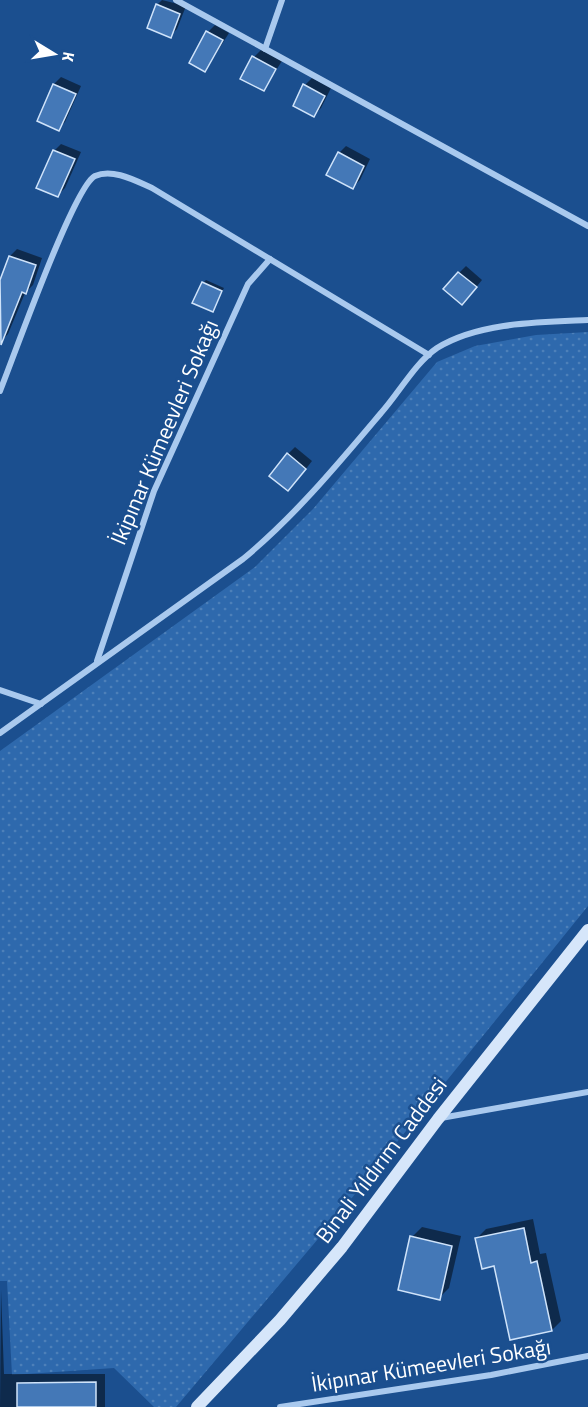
<svg xmlns="http://www.w3.org/2000/svg" width="588" height="1407" font-family="'Titillium Web',sans-serif">
<style>
.grass{fill:url(#grass-dots)}
.shadow{fill:#0007}
.building{fill:#4478b7;stroke:#cfe3fa;stroke-width:1.5}
.lines{fill:none;stroke-linecap:round;stroke-linejoin:round}
.street{stroke:#a9c9ee;stroke-width:6}
.secondary{stroke:#d6e6fa;stroke-width:12}
.labels{text-anchor:middle;stroke-width:5;stroke-linejoin:round;paint-order:stroke}
.street-label{font-size:22px;fill:#fff;stroke:#1b4f8f}
</style>
<defs>
<pattern id="grass-dots" width="8" height="8" patternUnits="userSpaceOnUse" patternTransform="scale(1.5)"><rect width="8" height="8" fill="#2e69ad"/><path d="M2 2h.1M6 6h.1" fill="none" stroke="#4d80b9" stroke-width="1.8" stroke-linecap="round"/></pattern>
</defs>
<rect width="100%" height="100%" fill="#1b4f8f"/>
<path class="grass" d="M588,332v574l-254,314 -158,187h-22l-40,-39 -102,7 -5,-94h-7v-530l255,-184 58,-58 124,-147 38,-16 61,-11z"/>
<g class="shadow">
<path d="M162,0l24,6 -9,23 -7,7 -13,-31z"/>
<path d="M215,25l14,8 -24,38 3,-39z"/>
<path d="M261,50l21,11 -18,28 -10,-32z"/>
<path d="M61,77l20,9 -16,36 -7,7 -20,-8 16,-37z"/>
<path d="M312,78l19,10 -10,20 -7,7 -9,-30z"/>
<path d="M61,144l20,8 -16,36 -7,7 -4,-44z"/>
<path d="M346,146l24,13 -10,21 -7,7 -14,-34z"/>
<path d="M17,249l25,9 -9,27 -8,8 -17,41 -7,7 -1,-56 10,-29z"/>
<path d="M466,266l16,14 -13,16 -10,-23z"/>
<path d="M206,280l18,8 -12,22 -9,-27z"/>
<path d="M295,447l17,14 -17,22 -7,-29z"/>
<path d="M533,1219l7,35 6,-1 15,68 -9,9 -57,-66 -18,-26 9,-9z"/>
<path d="M422,1227l39,9 -12,52 -10,10 -27,-61z"/>
<path d="M1,1290l3,84h101v33h-105z"/>
</g>
<g class="building">
<path d="M156,4l24,10 -9,24 -24,-10z"/>
<path d="M206,31l17,9 -18,32 -16,-9z"/>
<path d="M252,56l24,13 -12,22 -24,-12z"/>
<path d="M53,84l23,10 -17,37 -22,-10z"/>
<path d="M303,84l22,12 -11,21 -21,-11z"/>
<path d="M53,150l22,9 -17,38 -22,-9z"/>
<path d="M338,152l26,14 -11,23 -27,-14z"/>
<path d="M9,256l27,9 -10,29 -4,-2 -21,53 -1,-65z"/>
<path d="M458,272l19,15 -15,18 -19,-16z"/>
<path d="M202,282l20,9 -9,21 -21,-9z"/>
<path d="M287,453l19,16 -18,22 -19,-15z"/>
<path d="M524,1228l7,35 6,-2 15,70 -42,9 -16,-74 -12,3 -7,-31z"/>
<path d="M410,1236l42,10 -12,54 -42,-10z"/>
<path d="M96,1382v25h-79v-24z"/>
</g>
<g class="lines">
<g class="street">
<path d="M176,0l412,226"/>
<path d="M265,49l17,-49"/>
<path d="M0,391c13,-32 74,-205 95,-215 18,-8 41,5 57,12l277,167"/>
<path d="M97,661l57,-170 94,-207 22,-25"/>
<path d="M0,690l41,14"/>
<path d="M0,733l243,-174c52,-43 95,-95 138,-146 18,-20 34,-50 56,-65 42,-26 104,-26 151,-28"/>
<path d="M441,1118l147,-26"/>
<path d="M280,1407l211,-32 97,-19"/>
</g>
<path class="secondary" d="M197,1407l83,-87 62,-73 96,-128 150,-189"/>
</g>
<g class="labels">
<g class="street-label">
<text transform="translate(164 432) rotate(-67)" y="8">İkipınar Kümeevleri Sokağı</text>
<text transform="translate(381 1160) rotate(-53)" y="8">Binali Yıldırım Caddesi</text>
<text transform="translate(431 1365) rotate(-9)" y="8">İkipınar Kümeevleri Sokağı</text>
</g>
</g>
<g transform="translate(54 54) rotate(101)" stroke="#1b4f8f" stroke-width="4.5" paint-order="stroke">
<path d="M0-4.5L10 22L0 15L-10 22Z" fill="#ffffff"/>
<text y="-9" font-size="16" font-weight="bold" text-anchor="middle" fill="#ffffff">K</text>
</g>
</svg>
